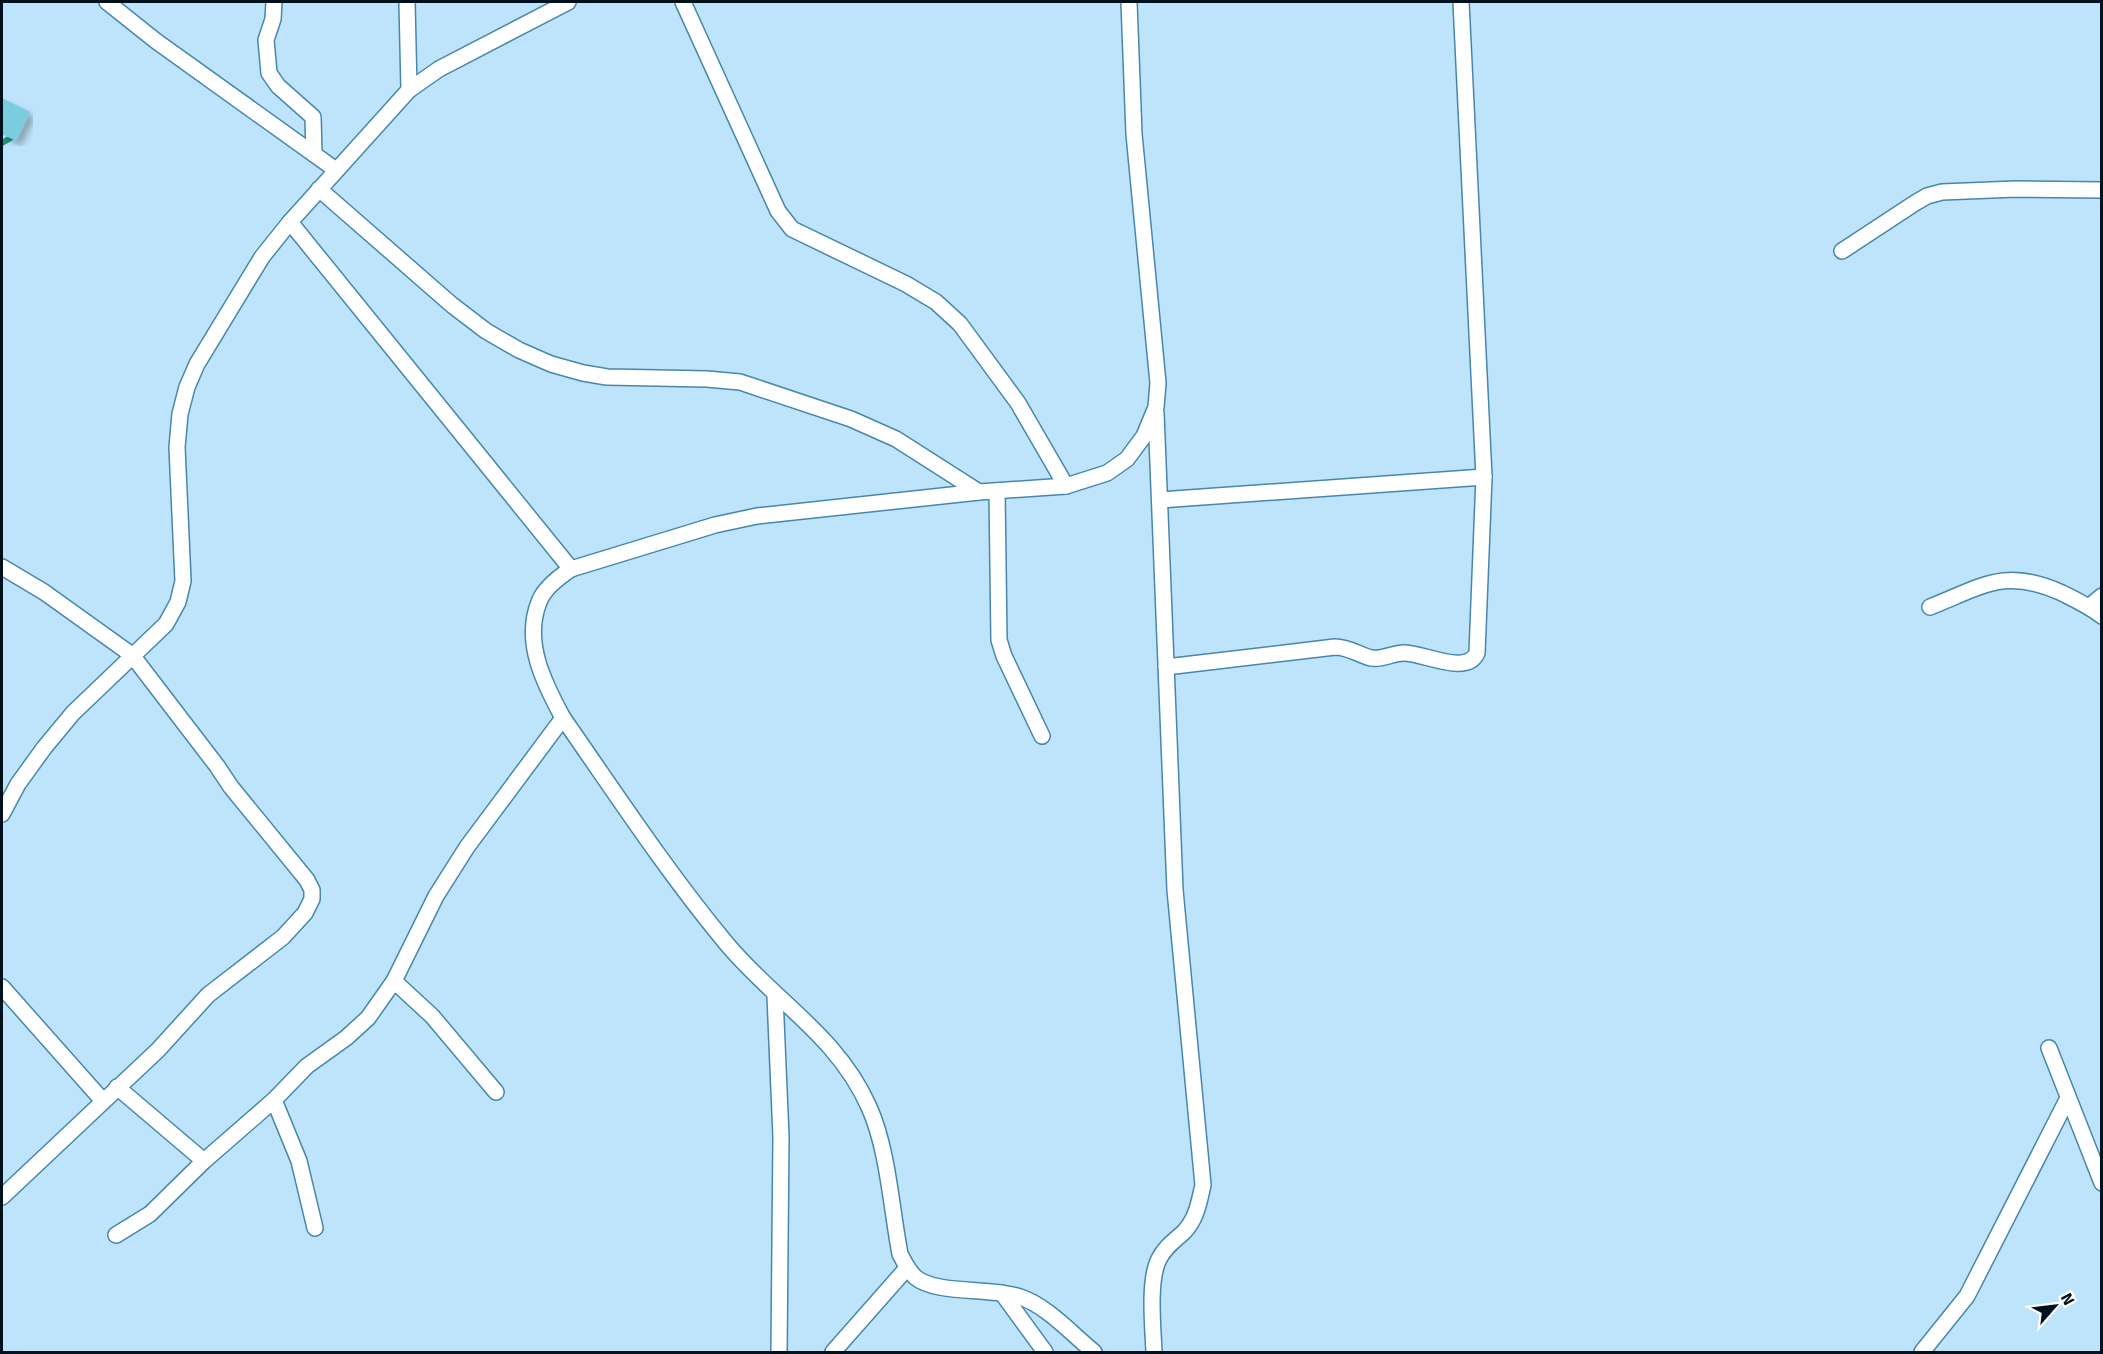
<svg xmlns="http://www.w3.org/2000/svg" width="2103" height="1354" font-family="Signika,sans-serif">
<style>
.lines{fill:none;stroke-linecap:round;stroke-linejoin:round}
.stream{stroke:#1a967c;stroke-width:6}
.building{fill:#7accdf;filter:url(#shadow)}
.street-casing{stroke:#4787a9;stroke-width:18}
.street{stroke:#fff;stroke-width:15}
</style>
<defs>
<filter id="shadow"><feDropShadow dx="5.5" dy="5.5" stdDeviation="3" flood-color="#0004"/></filter>
</defs>
<rect width="100%" height="100%" fill="#bee4fb"/>
<g class="lines">
<path class="stream" d="M2,143l12,-7"/>
</g>
<path class="building" d="M2,98l28,14 -14,29 -14,-7z"/>
<g class="lines">
<defs>
<g id="street">
<path d="M107,2l49,39 180,129"/>
<path d="M274,2l-1,17 -7,21 3,33 9,13 35,31 1,37"/>
<path d="M407,2l2,88"/>
<path d="M683,2l95,209 14,18 114,55 30,18 24,22 58,79 48,83"/>
<path d="M319,189l133,116 34,26 33,19 32,14 32,9 24,4 100,2 33,3 111,37 45,20 83,53"/>
<path d="M290,222l281,347"/>
<path d="M1842,251l73,-48 12,-7 15,-4 74,-3 86,1"/>
<path d="M997,491l2,149 5,16 38,80"/>
<path d="M1160,500l324,-23"/>
<path d="M2,567l42,25 88,63 85,111 14,21 76,93 5,10v9l-7,14 -22,24 -75,58 -50,55 -156,147"/>
<path d="M2090,606l12,-10"/>
<path d="M1930,607c53,-21 75,-40 132,-14 14,7 27,13 40,23"/>
<path d="M1166,667l169,-20c14,0 24,8 36,11 11,2 22,-5 33,-5 20,0 63,23 73,0l7,-176 -23,-475"/>
<path d="M2,814l16,-30 26,-36 29,-35 93,-89 12,-22 5,-21 -6,-134 3,-33 7,-27 10,-23 65,-107 28,-35 119,-132 30,-21 129,-67"/>
<path d="M394,981l38,35 64,76"/>
<path d="M2,987l101,114"/>
<path d="M775,996l6,141 -2,215"/>
<path d="M2049,1048l53,135"/>
<path d="M117,1087l87,74"/>
<path d="M274,1100l25,61 16,67"/>
<path d="M116,1235l34,-21 54,-53 70,-61 33,-34 39,-28 22,-20 26,-37 42,-85 31,-49 96,-129"/>
<path d="M1002,1293l43,59"/>
<path d="M833,1352l74,-84"/>
<path d="M1094,1352c-21,-17 -48,-47 -74,-55 -28,-10 -84,-2 -105,-20 -7,-7 -11,-15 -15,-23 -9,-47 -12,-105 -31,-147 -32,-72 -95,-106 -143,-164 -59,-71 -110,-149 -163,-225 -19,-35 -40,-76 -24,-116 5,-14 20,-25 32,-33l144,-44 42,-9 222,-24 87,-6 41,-13 20,-14 17,-23 12,-29 2,-24 -24,-249 -5,-132"/>
<path d="M1154,1352c-1,-24 -6,-72 5,-93 6,-12 15,-18 25,-27 13,-14 15,-30 19,-47l-28,-295 -19,-477"/>
<path d="M1922,1352l45,-56 101,-198"/>
</g>
</defs>
<use href="#street" class="street-casing"/>
<use href="#street" class="street"/>
</g>
<rect width="2103" height="1354" fill="none" stroke="#00111e" stroke-width="6"/>
<g transform="translate(2055 1306) rotate(62)" stroke="#ffffff" stroke-width="4.5" paint-order="stroke">
<path d="M0-4.5L10 22L0 15L-10 22Z" fill="#00111e"/>
<text y="-9" font-size="16" font-weight="bold" text-anchor="middle" fill="#00111e">N</text>
</g>
</svg>
